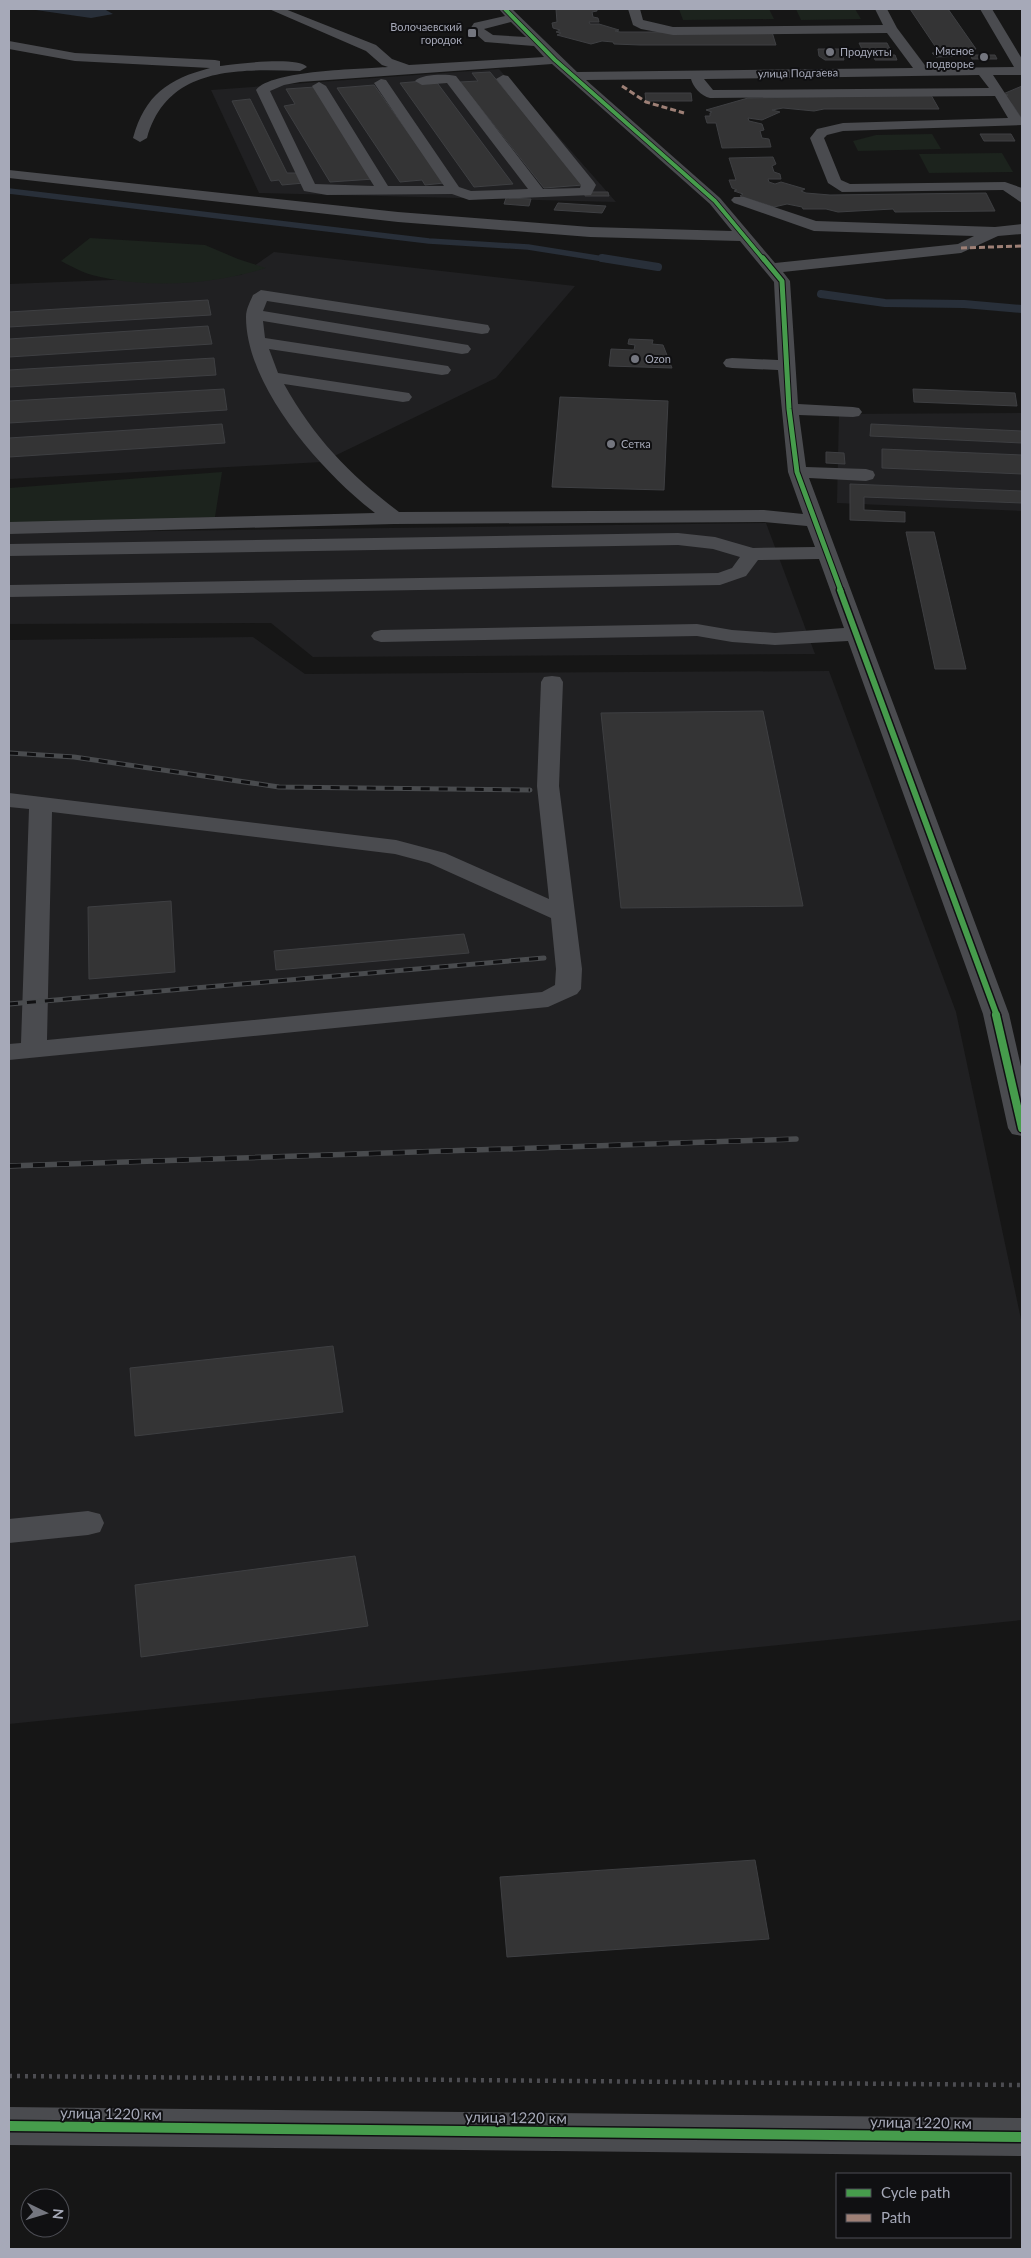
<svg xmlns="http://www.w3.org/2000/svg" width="1031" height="2258" font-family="Lato,sans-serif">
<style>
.built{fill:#202022}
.green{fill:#1c231d}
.water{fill:#282f39}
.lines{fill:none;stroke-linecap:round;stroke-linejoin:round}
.stream-far1{stroke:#282f39;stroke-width:5.5}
.stream{stroke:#282f39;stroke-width:8}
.building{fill:#343435;stroke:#3e3f42}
.path{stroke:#4c4c51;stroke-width:4.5;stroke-dasharray:3 5;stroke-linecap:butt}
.minor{fill:#4a4b4f;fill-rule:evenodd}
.rail-far1-casing{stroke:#494b4e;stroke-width:5}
.rail-casing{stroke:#494b4e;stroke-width:5.5}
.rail-far1{stroke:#101012;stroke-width:3;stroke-dasharray:9;stroke-linecap:butt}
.rail{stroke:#101012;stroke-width:4;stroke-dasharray:12;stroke-linecap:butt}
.quiet{stroke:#9e8076;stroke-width:3;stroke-dasharray:6 3;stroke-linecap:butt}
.cycleway-far4-casing{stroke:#101012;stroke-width:5.5}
.cycleway-far3-casing{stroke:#101012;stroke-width:7}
.cycleway-far2-casing{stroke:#101012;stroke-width:9}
.cycleway-far1-casing{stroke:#101012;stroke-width:11}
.cycleway-casing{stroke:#101012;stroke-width:13}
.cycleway-far4{stroke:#469c4c;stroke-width:4}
.cycleway-far3{stroke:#469c4c;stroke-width:5}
.cycleway-far2{stroke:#469c4c;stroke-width:6}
.cycleway-far1{stroke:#469c4c;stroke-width:8}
.cycleway{stroke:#469c4c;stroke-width:10}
.poi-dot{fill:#74767f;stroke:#101012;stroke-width:2}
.labels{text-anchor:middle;stroke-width:4;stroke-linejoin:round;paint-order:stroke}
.far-poi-label{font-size:11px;fill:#a6a9b8;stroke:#101012;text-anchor:start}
.far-street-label{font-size:11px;fill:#a6a9b8;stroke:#101012}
.near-street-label{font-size:15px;fill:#a6a9b8;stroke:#101012}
</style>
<rect width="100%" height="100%" fill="#161616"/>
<g class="built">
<path d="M499,69l117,133 -357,-9 -48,-103z"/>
<path d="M274,252l301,34 -79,92 -174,84 -313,17v-195l232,-9z"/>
<path d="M1022,413v98l-185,-8 2,-89z"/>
<path d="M766,523l49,131 -502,3 -42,-34 -262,1v-91z"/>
<path d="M253,637l52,37 524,-3 127,341 66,312v296l-1013,104v-1084z"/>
</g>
<g class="green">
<path d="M679,9h90l5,10 -91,1z"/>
<path d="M796,9h59l6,10 -60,1z"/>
<path d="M932,134l9,15 -83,2 -5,-10 23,-6z"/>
<path d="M1002,153l11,19 -84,1 -10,-19z"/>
<path d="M90,238l115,7 33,14 28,9c-53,17 -120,21 -174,7 -11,-3 -21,-9 -31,-14z"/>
<path d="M222,472l-7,45 -206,8v-37z"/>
</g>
<path class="water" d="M29,9h75l9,5 -22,4z"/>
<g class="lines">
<path class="stream-far1" d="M9,191l420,50 99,6 82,13"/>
<g class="stream">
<path d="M602,258l56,9"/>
<path d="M821,294l64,9 79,1 58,5"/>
</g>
</g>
<g class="building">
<path d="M556,9h41v2l-5,1 1,5 5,1 1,4h-10l1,2h9l20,6 -4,1 5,1h152l4,13h-136l-26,-1 -1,-2 -11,-1 -11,3 -34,-9 4,-2 -5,-1 4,-2 -7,-2 -1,-5 5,-1z"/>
<path d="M910,9h38l28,40h-39z"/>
<path d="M859,43h28l3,6h-28z"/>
<path d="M818,49h23l3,11h-19l-6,-4z"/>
<path d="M961,52l4,4 -29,1 -4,-4z"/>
<path d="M873,55h22l2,5h-22z"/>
<path d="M971,55h24l2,4h-25z"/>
<path d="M490,72l93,113 -39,3 -84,-106 18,-1 -6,-8z"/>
<path d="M435,80l78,104 -39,3 -74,-104z"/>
<path d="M374,85l70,98 -19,2 -3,-5 -22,2 -63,-94z"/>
<path d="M1022,86v33l-10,-15h-3l-5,-8 4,-1 -5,-1z"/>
<path d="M315,87l59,92 -44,3 -46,-76 11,-2 -9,-15z"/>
<path d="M645,93h46l1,8h-46z"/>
<path d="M931,95l8,14h-115l-10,2 -31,-3 -11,2 8,2 -18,8 -14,-2 1,3 13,3 2,6 -4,1 2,7 7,1 2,8 -49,1 -6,-25h-9l-2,-7h5v-3l2,-1 -6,-2 42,-12z"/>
<path d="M250,99l37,74h12l5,10 -22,2 -3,-5 -8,1 -39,-80z"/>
<path d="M980,134h31l4,7h-31z"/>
<path d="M773,157l3,7 -4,2 2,6 6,2 1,5h-13l1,3 6,2 6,-2 24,7 -4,2 5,2 24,2 156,-2 9,18 -100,1 -2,-3 -55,3 -12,-3h-23l-1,-2 -15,-3 -13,3 -34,-11 3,-2 -9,-3 3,-1 -5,-2 -3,-8h7l-7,-22z"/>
<path d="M585,192h23l1,4h-24z"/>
<path d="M506,198l25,1 -2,7 -25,-2z"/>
<path d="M558,203l48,3 -4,7 -48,-3z"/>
<path d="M208,300l3,15 -202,12v-15z"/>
<path d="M208,326l4,18 -203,13v-18z"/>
<path d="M629,339l24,1 -1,4 11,1 9,23 -63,-2 2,-17 23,1 1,-5 -7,-1z"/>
<path d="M214,358l2,17 -207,12v-17z"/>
<path d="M224,389l3,21 -218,13v-22z"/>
<path d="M913,389l102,4 2,13 -103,-4z"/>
<path d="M560,397l108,4 -4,89 -112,-3z"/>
<path d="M222,424l3,19 -216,14v-19z"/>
<path d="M871,424l151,7v12l-152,-7z"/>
<path d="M882,449l140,6v19l-140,-6z"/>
<path d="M826,452l18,1 1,11 -19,-1z"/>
<path d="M850,484l172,7v12l-158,-6v13l41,2v10l-55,-2z"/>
<path d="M906,532h28l32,137h-31z"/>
<path d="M763,711l40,195 -182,2 -20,-195z"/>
<path d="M171,901l4,71 -86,7 -1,-72z"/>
<path d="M464,934l5,19 -193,17 -2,-19z"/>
<path d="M333,1346l10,66 -208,24 -5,-68z"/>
<path d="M355,1556l13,70 -227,31 -6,-72z"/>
<path d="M755,1860l14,79 -262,18 -7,-80z"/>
</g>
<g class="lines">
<path class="path" d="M9,2076l1013,9"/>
<g class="minor">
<path d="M269,9h16l91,36 16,14 17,6 135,-8 -10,-11 -49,-4 -15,-13 4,-6 31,-7 -6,-7h13l65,63 336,-4 -26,-35 -214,2 -32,-6 -8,-4 -5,-16h12l3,11 30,7 210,-2 -8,-16h12l10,19 30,40 87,-1 -34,-58h12l30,50v16h-29l29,44v6l-179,6 -16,4 -3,3 17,42 9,4 155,-2 17,6v15l-19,-13 -161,2 -14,-9 -18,-45 7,-9 26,-6 165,-5 -13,-22 -285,2c-9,-2 -17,-11 -19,-19l-105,1 134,118 55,65 183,-19 16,-8 -160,-5 -80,-28 -3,-3 3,-3h10l72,24 179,6 27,-3v10l-24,2 -37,17 -178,19 7,9 8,123 55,3 6,1 3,4 -3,4 -6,1 -54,-2 7,52 60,2 7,2 2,4 -2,4 -7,2 -57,-3 200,536 13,57v65l-10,-2 -4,-6 -25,-114 -135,-373 -73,4 -43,-3 -35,-6 -316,6 -7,-2 -3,-4 3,-4 7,-2 316,-6 35,6 43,3 69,-5 -25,-69 -61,1 -12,16 -26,9 -711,12v-12l709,-12 14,-5 8,-11 -27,-8 -35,-4 -669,11v-12l669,-11 37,4 38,11 62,-1 -8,-21 -43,-4 -370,2 -385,10v-12l366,-9c-53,-41 -129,-126 -129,-196 0,-8 4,-15 7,-22l8,-5 221,34 6,1 2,4 -2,4 -6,1 -215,-33 -4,10 199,33 6,1 3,4 -3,4 -6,1 -199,-33 2,17 183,28 3,4 -3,4 -6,1 -173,-26 9,24 131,20 3,4 -3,4 -6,1 -119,-18c31,55 65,90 115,128l365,-2 39,4 -15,-42 -10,-102 -46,-2 -6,-1 -3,-4 3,-4 6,-1 46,2 -4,-78 -34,-41 -150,-4 -192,-15 -389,-44v-8l389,42 192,15 142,4 -22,-27 -158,-140 -252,18 -16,3 -14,6 45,93 59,2 -62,-100 7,-4 7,4 62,100h56l-70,-103 7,-4 5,1 73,107 12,4 57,-2 -81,-106 -25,2 -7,-4c7,-7 31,-7 41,-5l87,113 37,-1 1,-3 -85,-106 7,-4 5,1 86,106 2,3 -5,10 -122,5 -17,-6 -125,1 -23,-4 -48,-101c15,-20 106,-21 132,-23l-6,-2 -16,-14zM511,22l15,15 -33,-2 -9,-6zM979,75l10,13 -276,2 -9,-11z"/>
<path d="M9,41l66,12 140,7 5,1v5c15,-2 78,-10 87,1l-7,4c-62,-2 -133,-5 -153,67l-7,4 -7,-4c12,-43 35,-59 77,-70l-135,-7 -66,-12z"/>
<path d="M552,676l8,1 3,5 -4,104 23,183 -1,20 -4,5 -29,13 -539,53v-16l12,-1 8,-234 -20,-2v-14l387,47 49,13 104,46 -12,-113 4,-104 3,-5zM52,812l343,42 34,9 122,55 5,51 -1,16 -13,7 -495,48z"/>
<path d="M88,1511l12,3 4,9 -4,9 -12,3 -79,8v-24z"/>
<path d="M9,2107l1013,11v38l-1013,-11z"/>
</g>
<defs>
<g id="rail-far1">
<path d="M9,753l65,4 205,30 251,3"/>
<path d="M9,1004l535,-46"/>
</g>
<path id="rail" d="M9,1166l787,-27"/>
</defs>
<use href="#rail-far1" class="rail-far1-casing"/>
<use href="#rail" class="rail-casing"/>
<use href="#rail-far1" class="rail-far1"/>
<use href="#rail" class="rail"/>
<g class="quiet">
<path d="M622,86l24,16 38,11"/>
<path d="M961,248l61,-2"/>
</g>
<defs>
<path id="cycleway-far4" d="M505,9l50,51 160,141 49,59"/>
<path id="cycleway-far3" d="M763,258l19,23 7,128 8,63 44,119"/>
<path id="cycleway-far2" d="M840,590l157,426"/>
<path id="cycleway-far1" d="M996,1015l26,113"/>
<path id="cycleway" d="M9,2126l1013,11"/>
</defs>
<use href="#cycleway-far4" class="cycleway-far4-casing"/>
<use href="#cycleway-far3" class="cycleway-far3-casing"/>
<use href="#cycleway-far2" class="cycleway-far2-casing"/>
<use href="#cycleway-far1" class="cycleway-far1-casing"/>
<use href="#cycleway" class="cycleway-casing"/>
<use href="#cycleway-far4" class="cycleway-far4"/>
<use href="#cycleway-far3" class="cycleway-far3"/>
<use href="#cycleway-far2" class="cycleway-far2"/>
<use href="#cycleway-far1" class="cycleway-far1"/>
<use href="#cycleway" class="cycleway"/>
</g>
<g class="poi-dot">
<rect x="467" y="28" width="10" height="10" rx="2.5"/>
<circle cx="830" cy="52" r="5"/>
<circle cx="984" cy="57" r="5"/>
<circle cx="635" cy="359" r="5"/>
<circle cx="611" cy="444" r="5"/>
</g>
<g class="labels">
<g class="far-poi-label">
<text x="462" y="31" text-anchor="end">Волочаевский<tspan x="462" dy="13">городок</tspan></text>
<text x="974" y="55" text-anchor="end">Мясное<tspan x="974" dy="13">подворье</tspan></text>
<text x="840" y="56">Продукты</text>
<text x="645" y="363">Ozon</text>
<text x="621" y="448">Сетка</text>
</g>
<g class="far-street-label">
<text transform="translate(798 73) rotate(-1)" y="4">улица Подгаева</text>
</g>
<g class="near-street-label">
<text transform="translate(111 2114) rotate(1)" y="5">улица 1220 км</text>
<text transform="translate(516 2118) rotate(1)" y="5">улица 1220 км</text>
<text transform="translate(921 2123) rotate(1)" y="5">улица 1220 км</text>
</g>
</g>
<rect width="1031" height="2258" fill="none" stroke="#a6a9b8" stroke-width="20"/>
<rect x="836" y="2173" width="175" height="65" fill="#101012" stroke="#4c4d54"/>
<rect x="846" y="2189" width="25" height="8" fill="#469c4c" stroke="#4c4d54"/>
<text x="881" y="2198" font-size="15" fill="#a6a9b8">Cycle path</text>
<rect x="846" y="2214" width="25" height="8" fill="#9e8076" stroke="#4c4d54"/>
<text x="881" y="2223" font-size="15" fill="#a6a9b8">Path</text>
<g transform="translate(45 2213) rotate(95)"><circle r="24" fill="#101012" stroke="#4c4d54"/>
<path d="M0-4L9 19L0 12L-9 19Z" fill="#74767f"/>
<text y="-8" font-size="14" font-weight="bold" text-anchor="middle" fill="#a6a9b8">N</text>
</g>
</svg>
